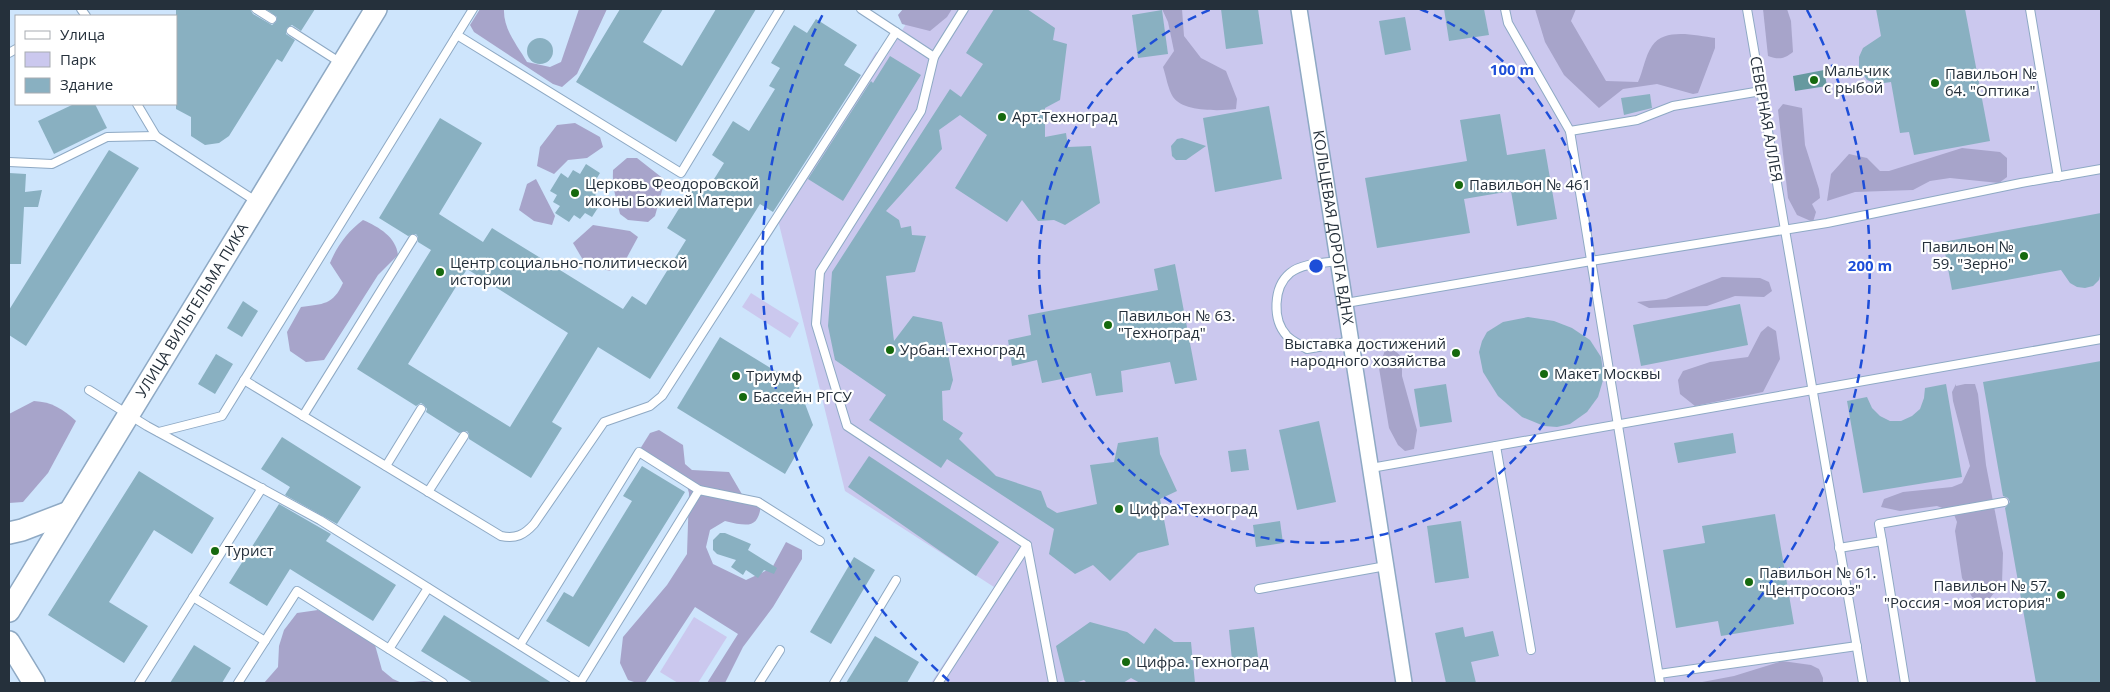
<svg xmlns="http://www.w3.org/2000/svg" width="2110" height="692" font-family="'Open Sans',sans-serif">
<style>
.green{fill:#cbc8ee}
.forest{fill:#a7a4ca}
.water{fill:#66999f}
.building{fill:#89b0c1;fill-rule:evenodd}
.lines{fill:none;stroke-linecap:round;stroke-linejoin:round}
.lane-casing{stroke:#8ea9c4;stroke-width:10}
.street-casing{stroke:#8ea9c4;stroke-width:18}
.secondary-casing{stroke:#8ea9c4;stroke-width:24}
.lane{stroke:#fff;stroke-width:8}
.street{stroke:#fff;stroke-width:15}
.secondary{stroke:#fff;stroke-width:21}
.ring{fill:none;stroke:#1d4ed8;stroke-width:2.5;stroke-dasharray:9 6}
.poi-dot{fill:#16690e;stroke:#fff;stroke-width:2}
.labels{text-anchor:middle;stroke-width:4.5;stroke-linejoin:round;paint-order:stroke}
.poi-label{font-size:15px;fill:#25303b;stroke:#fff;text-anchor:start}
.street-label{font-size:15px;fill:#25303b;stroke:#fff}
.centre{fill:#1d4ed8;stroke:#fff;stroke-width:2.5}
.ring-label{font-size:15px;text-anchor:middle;font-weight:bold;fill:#1d4ed8;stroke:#fff;stroke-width:4.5;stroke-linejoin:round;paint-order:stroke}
</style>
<rect width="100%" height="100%" fill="#cee5fc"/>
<g class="green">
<path d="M915,9h1186v674h-1170l63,-96 -149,-96 -68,-275 99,-164 10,5z"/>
<path d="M751,293l48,30 -9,15 -48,-31z"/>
<path d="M694,617l33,20 -29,46h-20l-18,-11z"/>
</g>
<g class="forest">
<path d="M480,9h24c-1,20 13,36 23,53l23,5 11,-5 18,-53h28l-30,65 -15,13 -9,-3 -79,-52 -4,-7z"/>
<path d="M903,9h49l-5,8 -17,14 -28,-7 -4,-9z"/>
<path d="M1162,9h20l2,27 17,22 25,13 11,28 -1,10c-16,2 -53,3 -63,-12 -5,-8 -7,-21 -10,-30l11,-16 -6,-29z"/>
<path d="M1535,9h41l-5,12 35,60 32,1c5,-11 7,-26 14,-36 13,-19 44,-10 63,-8v10l-17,45 -5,1 -36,-10 -34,5 -24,19 -35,-33 -19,-33z"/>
<path d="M1763,9h24l4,12 2,31c-9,7 -14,8 -25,4z"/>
<path d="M1783,104l19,4 3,37 14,44 1,9 -8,6 4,8 -3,10 -16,-7 -9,-17 -10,-88z"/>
<path d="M575,123l25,14 3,10 -16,11 -19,2 -14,14 -17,-8 3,-19 17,-22z"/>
<path d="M1962,148l38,4 7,6v19l-8,6 -49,-5 -20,3 -17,9 -58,2 -28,9 4,-27 18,-20 18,4 13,13h9z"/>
<path d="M627,158h10l28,22 -10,36 -7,6 -20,-2 -8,-6c-4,-18 -8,-25 -7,-44z"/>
<path d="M536,179l19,37 -3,9 -18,-4 -15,-11 8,-26z"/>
<path d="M363,220c16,7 33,17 35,35l-20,20 -54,85 -18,2 -16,-11 -3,-19 14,-25c22,-3 32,-2 42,-24l-13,-20c7,-17 18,-32 33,-43z"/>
<path d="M593,225l37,6 8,6 -13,24 -16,10 -26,-11 -10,-17z"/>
<path d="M1722,277l38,1 9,4 3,9 -8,6 -29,-1 -28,10 -58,2 -12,-6 29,-3z"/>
<path d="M1768,326l8,5 4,28 -17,33 -68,14 -15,-12 -2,-14 5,-9 27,-9 38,-5 13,-25z"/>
<path d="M1385,350l10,1 7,6v19l15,54 -3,19 -9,2 -7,-6 -9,-17 -10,-60z"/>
<path d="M1956,384v2l9,-2h10l3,10 8,71 17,88 -1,30 -12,15 -9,3 -9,-4 -10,-19 -7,-47 2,-9 -4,-10 -16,-6 -37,5 -19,-4 3,-8 19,-7 49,-5 10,-4 8,-17 -17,-65 -1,-9z"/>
<path d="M34,401c18,1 29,8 42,20l-28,52 -25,29 -14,1v-89z"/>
<path d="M659,430l24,15 2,19 7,6 37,2 14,24 19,2c-3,29 -9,30 -37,23l-15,9 -4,17 7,17 33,16 26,-12 14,-26 16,8v9l-29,48 -30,40 -18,36h-18l31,-49 -43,-27 -50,76h-8l-9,-3 -8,-17 3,-26 44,-52 20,-31 2,-61 -3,-10 -46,-34 10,-16z"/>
<path d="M318,610l39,18 18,17 7,25 11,9 9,4 22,-2 16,2h-176l14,-16 1,-21 5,-16 13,-17z"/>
<path d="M1782,661l29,4 8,4 4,9v5h-126l37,-7z"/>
</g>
<path class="water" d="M1824,70l3,16 -32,5 -2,-15z"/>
<g class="building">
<path d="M176,9h74l3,5 19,11 4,-3 1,-5 -11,-8h49l-14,22 -9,-6 -5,3 -1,6 9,6 -13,22 -5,-3 -48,77 -10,7 -14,2 -14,-9v-19l-15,-8z"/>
<path d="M620,9h43l-20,33 39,24 34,-57h40l-80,133 -100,-60z"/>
<path d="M994,9h33l28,19 -2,12 14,4 -7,56 -15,8v29l21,-4 2,14 23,-1 9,57 -35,22 -11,-5 -16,1 -16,-21 -15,22 -52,-34 32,-53 -27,-20 -21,15 3,19 -56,62 13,9 2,8 10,-2 1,9 14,1 -11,36 -29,4 8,65 19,-25 29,6 11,58 -3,10 -8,1 1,29 20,13 -4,6 37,37 45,15 6,16 10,6 40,-9 -7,-39 24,-3 4,-19 40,-6 2,17 17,37 -17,8 9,46 -31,8 -28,28 -17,-16 -18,9 -26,-20 5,-25 -107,-70 -6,9 -72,-48 17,-25 -51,-35 -7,-34 4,-54 118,-183 11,8 22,-33 -17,-11z"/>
<path d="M1221,9h37l5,35 -37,5z"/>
<path d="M1444,9h40l5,26 -40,6z"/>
<path d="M1876,9h89l25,132 -76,14 -5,-23 -9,1 -9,-51 -14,2 -10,-4 -8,-12v-11l4,-9 18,-12z"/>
<path d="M1162,10l6,44 -30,4 -6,-43z"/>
<path d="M1405,17l6,33 -26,5 -6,-34z"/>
<path d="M816,19l41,26 -13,20 17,10 -88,137 -13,-8 -110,175 -52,-32 -46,75 10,6 -31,50 -62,-39v-5l-2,-3 -8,2 -33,-21 1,-3 -3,-4 -3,-2 -5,3 -59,-37 74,-119 -13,-8v-5l-2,-3 -8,2 -29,-18 61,-100 42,25 -43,71 44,28 9,-14 131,81 9,-13 14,9 40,-65 -19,-12 29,-47 12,7 8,-12 8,-13 -12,-8 21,-34 16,10 26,-42 -6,-3 11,-18 -9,-5 23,-38 13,8zM467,269l101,64 -58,94 -102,-63z"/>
<circle cx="540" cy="51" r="13"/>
<path d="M890,56l31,19 -78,126 -35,-22 63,-98 2,2z"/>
<path d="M1650,94l2,14 -28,7 -3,-17z"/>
<path d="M74,104h21l12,24 -53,26 -16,-33z"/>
<path d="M1269,106l13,73 -67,13 -12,-74z"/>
<path d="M1500,114l7,41 38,-6 12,70 -40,7 -6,-35 -47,8 6,34 -93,15 -12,-70 102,-17 -7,-41z"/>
<path d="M1182,138l24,8 -20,14h-10l-4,-4 -1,-10 6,-7z"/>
<path d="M109,150l30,18 -113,178 -17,-11v-25z"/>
<path d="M586,164l14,9 -6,10 7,5 -6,7 8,5 -11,17 -7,-4 -5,6 -6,-4 -5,7 -14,-9 5,-7 -7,-4 4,-7 -7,-4 11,-18 7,5 5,-8 7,4z"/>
<path d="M9,173l17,1 -1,18 17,-2 -4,17h-14l-3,57h-12z"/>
<path d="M2101,213v59l-2,8 -6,6 -8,2 -8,-1 -7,-4 -9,-13 -109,20 -9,-48z"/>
<path d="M1175,264l22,116 -22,4 -5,-22 -49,9 2,21 -27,4 -5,-23 -49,10 -5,-23 -25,6 -4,-26 23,-5 -3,-20 130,-25 -4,-21z"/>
<path d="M243,301l15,10 -16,26 -15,-9z"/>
<path d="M1740,304l8,41 -107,21 -8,-41z"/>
<path d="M1528,317l26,4 18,7 18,12 11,17 3,20 -6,20 -11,15 -17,12 -13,3 -13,-1 -22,-9 -24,-21 -15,-24 -4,-20 3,-11 5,-9 16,-10z"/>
<path d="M720,337l78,48 15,40 -28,49 -108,-66z"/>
<path d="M216,354l17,10 -18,30 -17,-10z"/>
<path d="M2101,361v322h-65l-31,-175 5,-6 -2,-4 -5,-2 -20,-114z"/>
<path d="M1446,384l6,38 -32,5 -6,-38z"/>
<path d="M1946,384l16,93 -99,16 -16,-92 20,-4 5,11 8,8 10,5h11l11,-5 8,-7 4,-11 1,-10z"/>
<path d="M1319,421l17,81 -39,8 -18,-80z"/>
<path d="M1733,433l3,20 -58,10 -4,-20z"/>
<path d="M282,437l79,50 -24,37 -52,-29 5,-8 -29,-18z"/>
<path d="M1246,449l3,21 -18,2 -3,-21z"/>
<path d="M869,456l130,86 -23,34 -128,-89z"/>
<path d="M642,466l43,26 -96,155 -43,-26 18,-29 9,5 59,-96 -9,-5z"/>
<path d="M139,471l75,47 -22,36 -38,-24 -45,72 39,24 -24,37 -76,-48z"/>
<path d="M279,504l52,30 -5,7 70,44 -23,36 -83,-52 -23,37 -38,-23z"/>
<path d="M1775,514l19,110 -73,12 -3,-15 -42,7 -13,-78 42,-7 -3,-17z"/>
<path d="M1280,521l3,22 -27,4 -3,-22z"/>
<path d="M1461,521l8,57 -34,5 -8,-57z"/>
<path d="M720,533h5l26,11 -3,6 29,18 -3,6 -10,-4 -6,8 -12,-8 -3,5 -12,-8 5,-7 -19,-6 -4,-4v-10z"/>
<path d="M854,557l21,13 -44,74 -21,-12z"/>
<path d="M444,615l108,68h-79l-52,-32z"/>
<path d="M1090,622l37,10 17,12 11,-16 19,14h17l4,41h-55l-9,-5 -8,5h-36l-3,-3 -9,3h-10l-9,-37z"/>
<path d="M1254,627l4,30 -26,3 -3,-30z"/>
<path d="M1463,627l2,10 28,-6 6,25 -28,6 5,21h-30l-11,-50z"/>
<path d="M875,636l44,26 -12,21h-61z"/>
<path d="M194,645l37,23 -9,15h-52z"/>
</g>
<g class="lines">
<defs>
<g id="lane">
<path d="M81,9l5,7"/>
<path d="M256,9l16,10"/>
<path d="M861,9l73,48"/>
<path d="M964,9l-30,48 -13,54 -101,161 -4,52 31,102 180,119 26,138"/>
<path d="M1505,9l3,14 62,108 90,552"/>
<path d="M1747,9l116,674"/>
<path d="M2030,9l28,168"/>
<path d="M291,31l50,32"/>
<path d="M457,35l224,138 99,-164"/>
<path d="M9,53l7,-4"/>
<path d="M137,104l19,32 101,66"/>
<path d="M1570,131l67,-11 36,-14 88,-15"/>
<path d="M9,162l43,2 55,-27 49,-1"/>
<path d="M1339,261c-15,2 -37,2 -49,12 -17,14 -18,47 -3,63 5,5 14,9 20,13l45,-8"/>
<path d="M1346,303l245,-42 236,-38 194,-40 80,-14"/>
<path d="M244,380l257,156c15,3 23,-1 33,-12l70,-102 46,-16 12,-10 234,-364"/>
<path d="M89,390l58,36 173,94 260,163"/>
<path d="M303,416l110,-177"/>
<path d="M159,432l63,-16 251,-407"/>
<path d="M1496,446l35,204"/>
<path d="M386,466l35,-57"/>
<path d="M1371,468l730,-129"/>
<path d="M428,492l36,-56"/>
<path d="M1882,541l-3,-17 125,-22"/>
<path d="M1839,548l43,-7 23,142"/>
<path d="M1259,589l127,-23"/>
<path d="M193,597l72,44"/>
<path d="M520,645l119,-193 60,38 59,12 62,39"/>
<path d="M389,649l39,-61"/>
<path d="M1659,674l198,-28"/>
<path d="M139,683l123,-195"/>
<path d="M238,683l59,-92 146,92"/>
<path d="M580,683l119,-193"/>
<path d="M759,683l21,-33"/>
<path d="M834,683l62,-103"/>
<path d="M938,683l89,-138"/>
</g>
<g id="street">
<path id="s1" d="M1299,9l105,674"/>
</g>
<g id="secondary">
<path d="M9,533l13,-3 47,-18"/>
<path id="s2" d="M9,611l367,-602"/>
<path d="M9,642l25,41"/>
</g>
</defs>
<use href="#lane" class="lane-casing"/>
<use href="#street" class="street-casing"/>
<use href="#secondary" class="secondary-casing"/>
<use href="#lane" class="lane"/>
<use href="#street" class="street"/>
<use href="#secondary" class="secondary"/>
</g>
<g class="ring">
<path d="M1420 9A277 277 0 1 1 1212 9"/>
<path d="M949 681A554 554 0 0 1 825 10M1807 10A554 554 0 0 1 1683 681"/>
</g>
<g class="poi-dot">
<circle cx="1814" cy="80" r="5"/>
<circle cx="1935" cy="83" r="5"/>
<circle cx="1002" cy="117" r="5"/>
<circle cx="1459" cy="185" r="5"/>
<circle cx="575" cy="193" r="5"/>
<circle cx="2024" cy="256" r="5"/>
<circle cx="440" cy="272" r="5"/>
<circle cx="1108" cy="325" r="5"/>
<circle cx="890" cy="350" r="5"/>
<circle cx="1456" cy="353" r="5"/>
<circle cx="1544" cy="374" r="5"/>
<circle cx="736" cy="376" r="5"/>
<circle cx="743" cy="397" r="5"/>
<circle cx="1119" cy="509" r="5"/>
<circle cx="215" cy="551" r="5"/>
<circle cx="1749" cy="582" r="5"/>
<circle cx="2061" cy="595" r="5"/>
<circle cx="1126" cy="662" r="5"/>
</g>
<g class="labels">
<g class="poi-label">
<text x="1824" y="76">Мальчик<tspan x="1824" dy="17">с рыбой</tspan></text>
<text x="1945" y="79">Павильон №<tspan x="1945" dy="17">64. "Оптика"</tspan></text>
<text x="1012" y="122">Арт.Техноград</text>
<text x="585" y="189">Церковь Феодоровской<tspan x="585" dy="17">иконы Божией Матери</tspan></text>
<text x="1469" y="190">Павильон № 461</text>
<text x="2014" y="252" text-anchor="end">Павильон №<tspan x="2014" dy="17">59. "Зерно"</tspan></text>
<text x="450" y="268">Центр социально-политической<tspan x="450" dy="17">истории</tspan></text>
<text x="1118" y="321">Павильон № 63.<tspan x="1118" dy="17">"Техноград"</tspan></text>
<text x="1446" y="349" text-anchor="end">Выставка достижений<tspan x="1446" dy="17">народного хозяйства</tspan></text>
<text x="900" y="355">Урбан.Техноград</text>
<text x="1554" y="379">Макет Москвы</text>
<text x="746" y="381">Триумф</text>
<text x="753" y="402">Бассейн РГСУ</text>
<text x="1129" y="514">Цифра.Техноград</text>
<text x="225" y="556">Турист</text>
<text x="1759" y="578">Павильон № 61.<tspan x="1759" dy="17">"Центросоюз"</tspan></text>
<text x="2051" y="591" text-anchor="end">Павильон № 57.<tspan x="2051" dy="17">"Россия - моя история"</tspan></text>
<text x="1136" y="667">Цифра. Техноград</text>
</g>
<g class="street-label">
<text transform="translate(1766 119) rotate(80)" y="5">СЕВЕРНАЯ АЛЛЕЯ</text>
<text dy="5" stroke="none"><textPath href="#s1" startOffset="221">КОЛЬЦЕВАЯ ДОРОГА ВДНХ</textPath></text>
<text dy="5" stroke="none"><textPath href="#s2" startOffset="352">УЛИЦА ВИЛЬГЕЛЬМА ПИКА</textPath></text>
</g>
</g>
<circle cx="1316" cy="266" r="8" class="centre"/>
<g class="ring-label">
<text x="1512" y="75">100 m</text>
<text x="1870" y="271">200 m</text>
</g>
<rect width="2110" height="692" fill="none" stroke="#25303b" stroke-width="20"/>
<rect x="15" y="15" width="162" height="90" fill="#ffffff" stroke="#a8acb1"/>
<rect x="25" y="31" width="25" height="8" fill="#ffffff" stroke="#a8acb1"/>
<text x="60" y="40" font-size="15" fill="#25303b">Улица</text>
<rect x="25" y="52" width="25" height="15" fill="#cbc8ee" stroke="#a8acb1"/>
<text x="60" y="65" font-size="15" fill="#25303b">Парк</text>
<rect x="25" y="78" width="25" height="15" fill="#89b0c1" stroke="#a8acb1"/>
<text x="60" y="90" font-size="15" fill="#25303b">Здание</text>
</svg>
